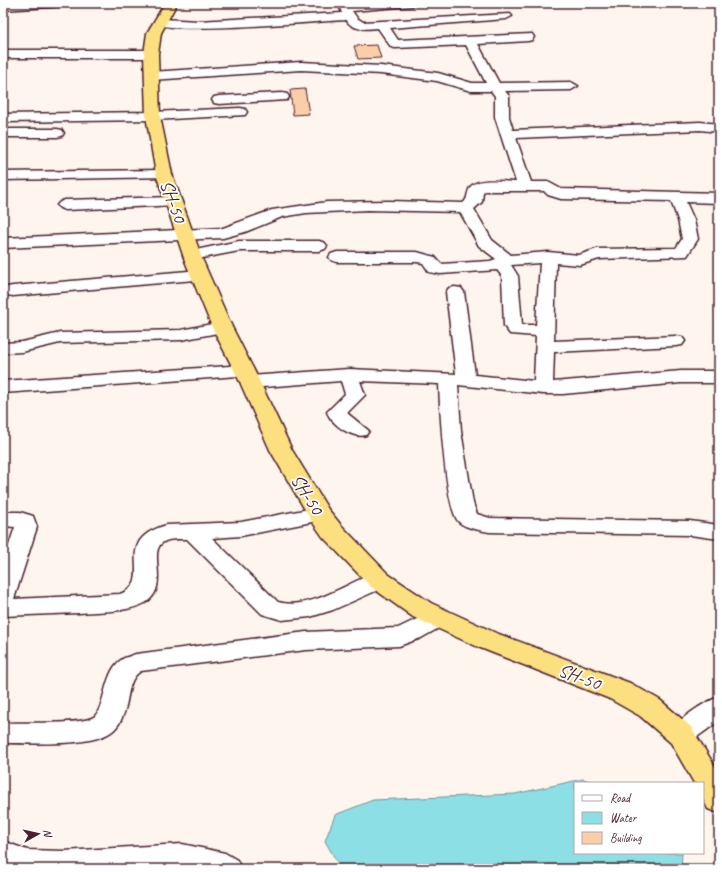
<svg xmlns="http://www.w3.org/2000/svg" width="722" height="872" font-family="Caveat,sans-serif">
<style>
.water{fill:#8ddfe6;stroke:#72929b}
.building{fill:#fbcda9;stroke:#4a1f2b}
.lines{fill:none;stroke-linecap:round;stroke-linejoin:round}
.minor-casing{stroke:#4a1f2b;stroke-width:3}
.highway-casing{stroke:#4a1f2b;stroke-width:3}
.minor{fill:#fff;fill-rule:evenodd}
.highway{fill:#fce080;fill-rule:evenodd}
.labels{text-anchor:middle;stroke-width:3.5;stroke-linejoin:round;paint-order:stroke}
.street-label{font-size:19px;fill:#4a1f2b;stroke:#fff}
</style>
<rect width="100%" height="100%" fill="#fef5ee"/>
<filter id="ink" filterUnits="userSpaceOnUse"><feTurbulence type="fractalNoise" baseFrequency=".025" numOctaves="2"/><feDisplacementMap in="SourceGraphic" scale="8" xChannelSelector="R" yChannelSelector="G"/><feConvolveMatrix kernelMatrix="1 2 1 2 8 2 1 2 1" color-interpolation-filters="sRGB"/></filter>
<g filter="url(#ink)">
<path class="water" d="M583,779l13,4h-21v70h107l-1,16h-340l-16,-28 10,-26 38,-15 142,-6z"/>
<g class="building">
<path d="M377,45l4,13 -23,1 -4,-13z"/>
<path d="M305,89l4,25 -16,1 -3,-25z"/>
</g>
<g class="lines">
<defs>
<g id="minor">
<path d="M73,3l-6,3 -64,4v-6z"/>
<path d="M338,3h80l-6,3 -60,5 5,7 6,4 147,-8 2,2 -6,3 -116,9 8,12 134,-6 2,3 -2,3 -4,1 -50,3 21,39 72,-1 7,4 -7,4 -66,1 4,5v21l4,13 187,-8 19,2v8l-19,-2 -184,8 15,44h17l13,7 158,4v10l-33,-1 8,18 4,19 -11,17 -88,3 -19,6 -24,-2 -2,78 122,-5 6,1 3,4 -3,4 -6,1 -122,6 -1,30 128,-11h38v12h-38l-118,11h-20l-85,-9 3,46 12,72 4,11 13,4 200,3 29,4v14l-29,-4 -201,-3c-9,-2 -25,-4 -31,-11 -13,-16 -18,-112 -19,-137l-79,-3 5,14 -18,18 22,18 -3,4c-13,4 -34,-10 -39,-23l18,-18 -4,-13 -91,7 -7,-2 -2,-4 2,-4 7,-2 99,-7 107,5 -10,-82 3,-4 6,-1 6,1 3,4 11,83 59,6 2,-45 -26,-2 -6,-8 -2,-50 -5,-6 -57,4 -11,-2 -6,-9 -6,-1h-80l-6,-2 -2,-3 2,-3 6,-2h80l18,5 6,7 49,-3 6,-2 -17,-13 -19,-34 -92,-2 -62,3 -24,4 -37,15 -22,6 -220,10v-10l220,-10 49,-18 55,-8 62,-1 74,2c6,-4 3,-11 8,-17 10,-9 34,-4 45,-4l-21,-65v-21l-4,-5h-20l-34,-10 -56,-7 -80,-4 -150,10 -6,-4 6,-4 150,-10 80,4 57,7 34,10h14l-20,-38 -71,3 -4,-1 -13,-19c-12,1 -24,3 -32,-8 -24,1 -182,15 -190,3l6,-4 36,2 144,-8zM485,191h59l4,4 13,4 110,2 7,19 4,19 -6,9 -79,1 -18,6 -31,-3 -37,3 -19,-15 -18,-31 8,-7 1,-10zM540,263l-4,62h-14l-4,-49 -7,-11z"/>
<path d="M3,50h148l6,4 -6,4h-148z"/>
<path d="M282,93l5,1 2,3 -2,3 -68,4 -5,-1 -2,-3 2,-3 5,-1z"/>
<path d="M240,108l5,1 2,3 -2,3 -92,5 -150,2v-8l150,-2z"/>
<path d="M3,129h54l5,1 2,3 -2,3 -5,1h-54z"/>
<path d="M164,170l5,1 2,3 -2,3 -166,3v-8z"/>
<path d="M174,197l5,2 3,3 -3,3 -114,5 -5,-2 -3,-3 3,-3 5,-2z"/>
<path d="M239,241h80l6,2 2,3 -2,3 -6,2h-80l-47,9 -6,-2 -2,-3 2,-3z"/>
<path d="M200,270l6,1 2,4 -2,4 -193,17 -6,-1 -3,-4 3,-4 6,-1z"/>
<path d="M222,322l6,1 3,4 -3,4 -47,9 -121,3 -38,9 -19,1v-10l19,-1 38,-9 121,-3z"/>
<path d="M245,365l7,2 2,4 -2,4 -249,18v-12z"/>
<path d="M319,507l8,2 3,5 -3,5 -86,17 -29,2 66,64c34,9 70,-21 101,-30l8,2 3,6 -3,6 -54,24 -23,7 -28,3 -20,-6 -75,-75c-9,0 -20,-1 -26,5 -12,12 9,44 -16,59 -20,10 -44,8 -66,10 -25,1 -51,2 -76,3v-53l12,-36 -12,-1v-14h17l13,4 4,11 -23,72 106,-5c38,-14 -12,-53 47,-69l74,-3z"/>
<path d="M438,609l8,3 4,6 -4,6 -25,14 -22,8 -93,4 -165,21c-12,7 -12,23 -15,35 -2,9 -7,21 -15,26 -21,15 -81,11 -108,11v-20c21,-1 72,2 89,-5 13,-5 11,-46 29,-58 4,-3 10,-4 15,-6l170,-22 92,-4z"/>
<path d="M719,697v24l-29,21 -9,3 -9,-3 -4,-7c7,-14 36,-33 51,-38z"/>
<path d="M3,841l24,9 37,1 118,-7 43,9 12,7 4,9h-230l-8,-3z"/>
</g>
<path id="highway" d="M165,3h12l-16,30 -3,21 2,62 12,58 31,87 29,66 28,55 32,68 36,59 13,16 47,49 43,29 65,30 134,50 30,17 31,27 28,46v40l-11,-4 -5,-10v-16h-9l-23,-40 -31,-27 -30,-17 -132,-52 -65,-30 -43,-31 -47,-49 -12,-17 -41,-70 -30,-68 -28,-55 -27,-66 -29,-87 -10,-58 -2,-62 3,-21z"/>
</defs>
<use href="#minor" class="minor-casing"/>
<use href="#highway" class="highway-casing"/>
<use href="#minor" class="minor"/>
<use href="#highway" class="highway"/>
</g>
</g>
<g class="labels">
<g class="street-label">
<text transform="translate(174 201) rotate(70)" y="7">SH-50</text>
<text transform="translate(308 494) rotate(58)" y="7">SH-50</text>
<text transform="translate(580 676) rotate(21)" y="7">SH-50</text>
</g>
</g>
<rect width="722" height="872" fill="none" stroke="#fff" stroke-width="16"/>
<rect x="8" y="8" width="706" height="856" fill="none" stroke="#4a1f2b" stroke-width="1.5" filter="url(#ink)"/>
<rect x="574" y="782" width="130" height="72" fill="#ffffff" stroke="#b7a5aa"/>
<rect x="582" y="795" width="20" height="6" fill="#ffffff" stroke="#b7a5aa"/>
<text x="610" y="802" font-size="12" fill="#4a1f2b">Road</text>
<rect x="582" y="812" width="20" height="12" fill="#8ddfe6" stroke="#b7a5aa"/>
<text x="610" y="822" font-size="12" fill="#4a1f2b">Water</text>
<rect x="582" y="832" width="20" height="12" fill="#fbcda9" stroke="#b7a5aa"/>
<text x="610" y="842" font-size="12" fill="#4a1f2b">Building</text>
<g transform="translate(38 834) rotate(82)" stroke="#ffffff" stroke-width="3" paint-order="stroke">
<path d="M0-3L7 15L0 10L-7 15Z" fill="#4a1f2b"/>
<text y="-6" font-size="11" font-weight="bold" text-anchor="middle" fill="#4a1f2b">N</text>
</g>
</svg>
